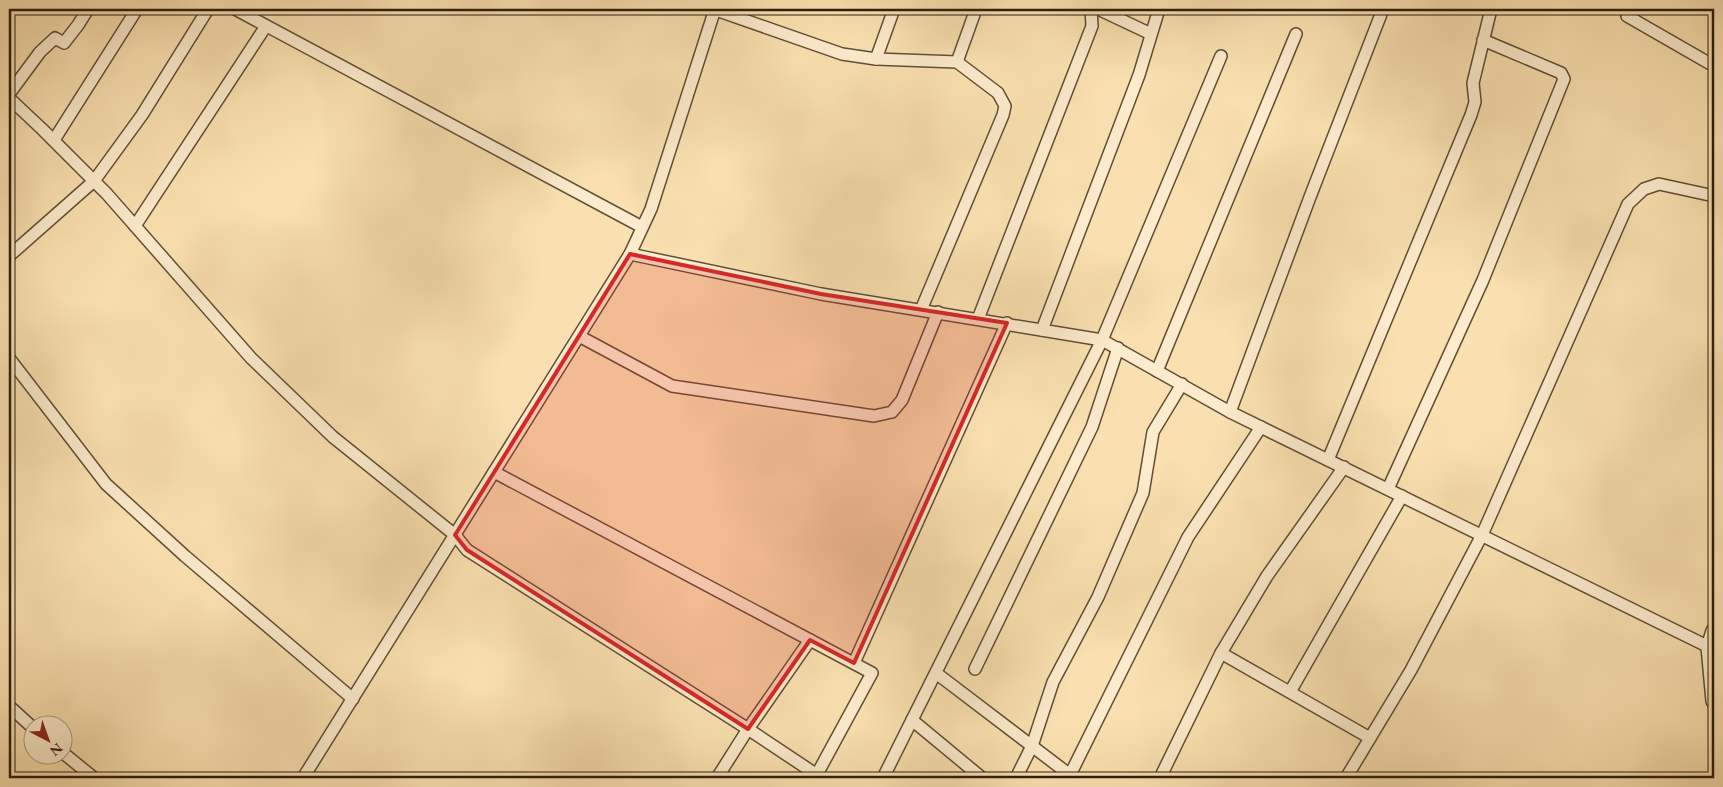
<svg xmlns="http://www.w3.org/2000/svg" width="1723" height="787" font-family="'EB Garamond',serif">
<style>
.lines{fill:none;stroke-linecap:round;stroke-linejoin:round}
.minor-casing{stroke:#604e37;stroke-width:14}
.tertiary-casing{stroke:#604e37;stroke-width:18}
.minor{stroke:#fcebcc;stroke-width:11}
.tertiary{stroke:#fcebcc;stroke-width:15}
.marked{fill:#d62828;fill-opacity:0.2;stroke:#d62828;stroke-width:4;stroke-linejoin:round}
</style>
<rect width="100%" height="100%" fill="#fae0b0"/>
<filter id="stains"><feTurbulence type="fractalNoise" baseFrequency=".004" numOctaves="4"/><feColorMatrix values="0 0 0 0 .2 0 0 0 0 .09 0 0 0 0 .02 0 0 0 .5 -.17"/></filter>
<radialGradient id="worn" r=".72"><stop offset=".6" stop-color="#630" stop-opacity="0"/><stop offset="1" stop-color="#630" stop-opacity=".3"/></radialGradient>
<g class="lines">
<defs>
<g id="minor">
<path d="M235,9l407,218"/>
<path d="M713,9l129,45 34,5 81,3 41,31 7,13 -2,9 -82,195"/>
<path d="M1098,9l53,25"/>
<path d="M1627,16l87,50"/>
<path d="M876,59l18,-50"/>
<path d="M957,62l19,-53"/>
<path d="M9,94l31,-42 15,-14 9,5 14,-18 10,-16"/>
<path d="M9,98l33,31 65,65 144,164 82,79 122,98 12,15 281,179 69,46"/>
<path d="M54,140l83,-131"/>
<path d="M135,226l131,-200"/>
<path d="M630,254l191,40 281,46 128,72 479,235"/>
<path d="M9,256l85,-75 48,-66 66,-106"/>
<path d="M978,319l114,-293 -1,-17"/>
<path d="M1042,330l97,-255 20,-66"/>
<path d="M579,336l93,50 202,30 18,-4 10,-12 36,-88"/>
<path d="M9,358l97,126 79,72 168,143"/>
<path d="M1157,371l139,-337"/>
<path d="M1230,412l80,-215 73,-188"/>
<path d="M1328,460l143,-345 4,-13 -2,-19 18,-74"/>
<path d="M494,472l378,201 -57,105"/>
<path d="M1388,489l95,-209 81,-201 -3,-6 -78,-33"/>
<path d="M1221,653l149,85"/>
<path d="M854,663l153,-340"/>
<path d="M975,669l117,-242 26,-79"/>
<path d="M936,673l134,102"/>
<path d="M1290,692l112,-196"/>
<path d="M9,706l23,21"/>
<path d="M912,720l70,58"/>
<path d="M62,752l32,26"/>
<path d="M303,778l327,-524 21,-45 64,-200"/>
<path d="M717,778l31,-49 62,-89"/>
<path d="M883,778l219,-438 119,-284"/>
<path d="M1016,778l16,-32 21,-64 45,-85 45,-104 10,-61 29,-48"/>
<path d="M1070,778v-3l118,-238 73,-110"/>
<path d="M1160,778l61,-125 46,-77 77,-109"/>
<path d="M1346,778l65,-108 71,-135 146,-331 16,-15 15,-5 55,12"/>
</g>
<path id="tertiary" d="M1714,631l-5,16 5,54"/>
</defs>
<use href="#minor" class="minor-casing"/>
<use href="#tertiary" class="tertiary-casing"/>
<use href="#minor" class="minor"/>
<use href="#tertiary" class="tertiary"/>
</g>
<path class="marked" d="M630,254l191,40 186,29 -153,340 -44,-23 -62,89 -281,-179 -12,-15z"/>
<rect width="1723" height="787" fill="none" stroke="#fae0b0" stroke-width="30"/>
<rect x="10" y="10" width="1703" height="767" fill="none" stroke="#2d1e0f" stroke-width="2.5"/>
<rect x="15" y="15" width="1693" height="757" fill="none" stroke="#2d1e0f"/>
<g transform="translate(48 740) rotate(139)"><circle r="24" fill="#fcebcc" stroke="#a99980"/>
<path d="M0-4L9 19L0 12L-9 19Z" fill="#8f2418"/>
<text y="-8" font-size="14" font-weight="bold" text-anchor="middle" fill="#2d1e0f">N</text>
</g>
<rect width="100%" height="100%" filter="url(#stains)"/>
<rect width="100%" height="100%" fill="url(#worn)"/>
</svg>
